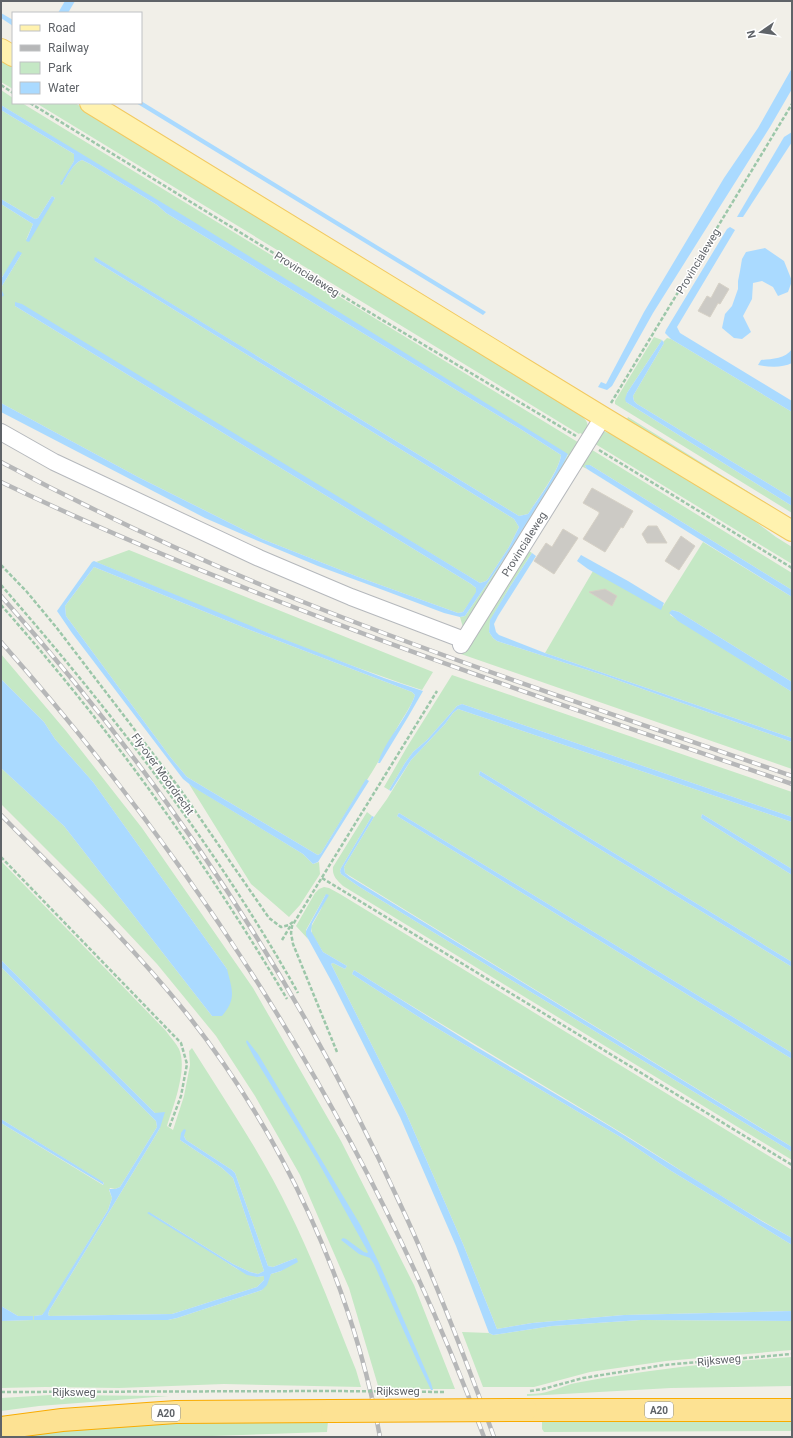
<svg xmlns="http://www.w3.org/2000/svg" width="793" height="1438" font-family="Roboto,sans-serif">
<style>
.green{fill:#c5e8c5}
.water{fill:#aadaff}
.building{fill:#cccac5;stroke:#d6d1c6}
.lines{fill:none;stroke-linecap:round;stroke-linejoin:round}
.minor-casing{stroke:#b5b8bc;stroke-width:18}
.major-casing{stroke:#f2c960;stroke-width:22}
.highway-casing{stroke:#f9ab00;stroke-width:24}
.path{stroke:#9cc7a9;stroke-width:2.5;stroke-dasharray:4 2;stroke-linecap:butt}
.minor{stroke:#fff;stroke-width:16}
.major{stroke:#fff2af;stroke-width:20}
.highway{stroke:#fde293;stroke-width:22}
.rail-casing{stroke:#b6b7b8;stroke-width:4.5}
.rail{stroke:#fff;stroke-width:3;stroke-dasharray:9;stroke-linecap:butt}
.highway-bridge-casing{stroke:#f9ab00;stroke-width:24;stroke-linecap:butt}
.path-bridge{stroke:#9cc7a9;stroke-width:2.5;stroke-dasharray:4 2;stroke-linecap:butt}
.highway-bridge{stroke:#fde293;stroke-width:22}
.labels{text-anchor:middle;stroke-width:3;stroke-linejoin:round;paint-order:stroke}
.shield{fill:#fff;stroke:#8f9295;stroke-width:1}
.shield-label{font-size:10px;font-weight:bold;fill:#5f6368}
.street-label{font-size:11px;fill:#5f6368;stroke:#fff}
</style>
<rect width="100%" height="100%" fill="#f1efe8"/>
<g class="green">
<path d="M1,58l12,7v24l-12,-7z"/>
<path d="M1,90l12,8v5h9l559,341 -117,187 -4,-14 5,-1 41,-60 62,-101 -567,-350z"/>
<path d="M36,103h39l499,306c11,11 17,11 12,27l-6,-3 -1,1z"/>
<path d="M1,110l73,44v7l-13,23 1,1c5,-9 11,-22 20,-25l8,4 67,41 9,8 356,217 39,25c-2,16 -24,45 -33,59l-9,2 -423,-258 -1,3 419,258 5,8 -10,20 -21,32 -2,2 -6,2 -465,-280v3l456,278 5,4 1,4 -14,20 -5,1 -97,-35 -99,-39 -124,-62 -137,-74 1,-117 20,-33 -21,25v-74l32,20 -7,16 29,-42 -3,-2 -14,22 -3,1 -34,-20z"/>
<path d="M654,337l8,3 -35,53 -1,9 166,104v7l-177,-109v-3z"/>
<path d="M667,338l4,1 121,73v86l-155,-94 -3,-3 -1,-5 31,-53 -1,-1z"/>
<path d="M622,416l5,3 1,-2 164,102v5l-164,-101z"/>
<path d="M602,431l19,5 115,71 40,30 16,10v17l-200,-122z"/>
<path d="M589,448l203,125v17l-202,-125 -5,1 2,3 -10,-5z"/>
<path d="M703,542l89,55v85l-113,-70 -7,-2 -2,5 122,77v46l-247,-85 48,-82 70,35z"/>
<path d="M524,547l8,6 -21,32 -21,36 -1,11 4,6 4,3 106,34 189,67v27l-331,-115 17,-32z"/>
<path d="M129,550l304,122 -11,18c-111,-36 -218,-83 -326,-128z"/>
<path d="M94,567l156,63 162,62 3,3c-4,12 -12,22 -18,33 -10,18 -19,35 -30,52h-1l-45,73 -3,2 -2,-1 -129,-77 -16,-19 -105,-142 -1,-10z"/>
<path d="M1,654l65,77 76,97 111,160 88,153 73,144 41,104h-76l-30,-101 -49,-113 -45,-79 -39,-60 -59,-72 -61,-65 -95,-95v-36l63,58 148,190h10l5,-47 -134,-187 -38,-43 -11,-17 -43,-43z"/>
<path d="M452,675l340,117v25l-330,-113 -5,2 -30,34 -14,12 -8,11 -16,27 -5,-3 23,-40z"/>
<path d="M458,709l334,113v47l-90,-55 -1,4 91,57v87l-312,-191 -1,4 313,192v86l-393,-240 -2,3 395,243v88l-447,-274 -1,-6 30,-50 13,-18 24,-39 34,-36 8,-11z"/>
<path d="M189,784l114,70 10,10 6,-2 1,12 -20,31 -11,12 -38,-33z"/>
<path d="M367,812l5,4 -31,52 -1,3 1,3 17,12 434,266v8l-449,-274c-6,-6 -11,-10 -10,-19z"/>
<path d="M1,861l165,170c4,6 10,12 13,18 9,20 -6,58 -12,77l6,4 11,-34 6,-31 -1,-14 3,-3c34,54 71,108 98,165 25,51 45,105 66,157l5,17 -137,-3 -105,4 -74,-1 -44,1v-67l32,-1v-4h-15l-17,-10v-183l102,62 1,-2 -103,-64v-152l155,154 1,6 -37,60 -5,2 -5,-1 -1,2 3,8 -4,12 -63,102 -3,3 -8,1v4h134l9,-2 85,-28 9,-16 10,-3 15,-13 -23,9 -5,-1 -33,-93 -3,-3 -46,-30 -2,-4 -4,4 42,28 11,10 31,93 -6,3 -8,-2 -17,-8 -84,-52 88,57 20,8 7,-1v4l-7,7 -85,27 -122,2 -2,-1 1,-4 111,-183 -1,-15h-4l-6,-6 -148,-147z"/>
<path d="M324,887l5,1 11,6 452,276v68c-61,-34 -120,-74 -180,-111 -86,-52 -172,-103 -258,-157l-2,4 73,47 197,117 46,31 124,76v66l-168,4 -92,8 -35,6 -34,-85 -57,-131 -75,-149 2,-1 12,6 2,-3 -24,-14 -11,-18 -1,-7 10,-18 5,-15 -20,36 2,9 -12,-13 19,-33 4,-4z"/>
<path d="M641,1320l151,1v29l-126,11 -76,11 -56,15h-51l-21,-55 27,1 4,2 59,-9z"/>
<path d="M792,1357v29l-121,2 -144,8v-2c15,1 29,-5 44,-10 13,-3 26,-5 39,-7 60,-10 121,-16 182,-20z"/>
<path d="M51,1395l118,1 -130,10 -38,5v-13z"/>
<path d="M792,1419v12l-248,1 -2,-3v-8z"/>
<path d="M328,1421l-1,11 -144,5h-181l73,-9 94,-5z"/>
</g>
<g class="water">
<path d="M65,1h10l-7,12h-10z"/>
<path d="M1,13l12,7v6l-12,-8z"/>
<path d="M792,68v21l-22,38 -117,186 -41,73 -5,4 -9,-3 3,-5 5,2 38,-72 80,-134 34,-50z"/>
<path d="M141,101l345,211 -3,3 -347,-212h5z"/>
<path d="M1,105l193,117 374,232 -6,12 -56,90 -41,60 -5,1 -16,-4 -61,-23 -65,-24 -74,-31 -39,-17 -204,-106v-9l137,74 124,62 99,39 97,35 5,-1 13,-20v-4l-5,-4 -456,-278v-4l7,2 458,279 6,-2 2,-2 21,-32 10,-20 -5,-8 -419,-258 -1,-2 1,-2 424,259 9,-2c9,-14 31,-42 33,-59l-39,-25 -356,-217 -9,-8 -67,-41 -8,-4c-9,3 -15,17 -20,25l-2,-1 14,-23v-7l-73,-44z"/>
<path d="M792,132v10l-49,75h-6l47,-80z"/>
<path d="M52,196l3,2 -26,44 -3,-1 7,-17 -32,-20v-5l34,20 3,-1z"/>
<path d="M730,227l5,3 -58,97 3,6 112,68v11l-121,-73 -6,-6 1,-3 61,-101z"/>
<path d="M765,248l19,13 8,20 -4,11 -10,4 -5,-9 -11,-6 -9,2 -1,16 -9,17 8,16 -9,7 -8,-1 -12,-10 3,-14 7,-8 6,-17v-8l2,-10 2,-12 4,-7z"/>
<path d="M18,251l4,2 -20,33v5l2,4 -2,2 -1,-1v-17z"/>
<path d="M662,340l2,3 -31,53 1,5 3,3 155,94v8l-166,-104 -1,-3 2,-6z"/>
<path d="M792,349v14c-10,5 -23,4 -34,2l3,-5c11,-1 24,-1 31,-11z"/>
<path d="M586,465h4l202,125v7l-205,-128 -2,-3z"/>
<path d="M532,553l4,3 -38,60 -4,8 2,8 3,3 46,18 247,85v4l-189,-67 -106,-34 -4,-3 -4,-6 1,-12 21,-35z"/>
<path d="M581,555l47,26 36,22 -3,7 -73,-41 -11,-8z"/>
<path d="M94,561l179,74 111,43 39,13 -15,26 -28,46h-2c7,-23 29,-44 37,-68l-3,-3 -162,-62 -156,-63 -29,39 1,10 105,142 16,19 129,77 2,1 3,-2 45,-74 3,2 -51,81 -5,2 -10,-10 -110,-67 -10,-8 -111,-146 -15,-22 35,-49z"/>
<path d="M672,610l7,2 113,70v10l-114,-71 -9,-8z"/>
<path d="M1,679l43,43 11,17 38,43 134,187c5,21 10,29 -5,47h-10l-148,-190 -63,-58z"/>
<path d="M462,704l330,113v5l-334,-113 -5,4 -8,11 -34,36 -20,31 -2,-1 16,-27 8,-11 14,-12 30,-34z"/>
<path d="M480,771l312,191v5l-313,-192z"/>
<path d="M399,813l393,240v6l-395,-243z"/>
<path d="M702,814l90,55v6l-91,-57z"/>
<path d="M372,816l2,1 -30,50 1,6 5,4 442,270v5l-434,-266 -17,-12 -1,-3 1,-3z"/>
<path d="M326,894l3,1 -17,29 -1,7 12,21 24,14 -2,3 -12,-6 -2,1 75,149 57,131 34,85 35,-6 92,-8 168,-4v10l-151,-1 -89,6 -59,9 -4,-2 -33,-87 -56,-129 -66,-131 -28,-51v-4z"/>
<path d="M1,960l148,147 6,6 10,-1 -5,16 -111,183 -1,4 2,1 122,-2 85,-27 7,-7v-4l-7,1 -10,-2 -100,-62 2,-1 84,52 17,8 8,2 6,-3 -31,-93 -11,-10 -42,-28 1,-7 3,-4 2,1 -2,6 2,4 46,30 3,3 33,93 5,1 23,-9 1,1 1,3 -17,9 -10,3 -4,11 -5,5 -85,28 -9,2h-134v-4l8,-1 3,-4 63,-101 4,-12 -3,-9h6l5,-2 37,-60 -1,-6 -155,-154z"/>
<path d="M354,970l121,76 136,81 154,96 27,15v7l-124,-76 -46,-31 -197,-117 -73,-47z"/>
<path d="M247,1040l11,14 103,172 19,39 51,118 2,7h-2l-13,-27 -44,-99 -4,-6 -11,-4 -18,-14 2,-2 3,1 18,13 3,1 1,-1 -51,-92 -63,-103 -8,-15z"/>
<path d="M1,1119l102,63 1,3 -103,-62z"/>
<path d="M1,1306l17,10h15v4l-32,1z"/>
</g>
<g class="building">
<path d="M719,283l10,6 -9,15 -2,-1 -8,14 -12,-6 9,-15 4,2z"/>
<path d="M592,488l41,23 -10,17 -2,-1 -16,25 -22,-13 16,-25v-2l-16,-9z"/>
<path d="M648,526h9l10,17h-20l-5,-9z"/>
<path d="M563,529l15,9 -24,36 -20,-13 12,-18 6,4z"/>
<path d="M681,536l14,10 -16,24 -14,-9z"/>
<path d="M605,589l12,7 -5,10 -23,-14z"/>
</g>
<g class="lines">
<defs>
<g id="minor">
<path d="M1,432l53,30 205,96 92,39 113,43"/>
<path d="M461,645l142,-228"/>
</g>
<g id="major">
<path d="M1,49l12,7"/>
<path d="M90,103l513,314 189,114"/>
</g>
<g id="highway">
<path d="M526,1410h266"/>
<path d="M1,1428l61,-8 114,-8 156,-1"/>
</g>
</defs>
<use href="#minor" class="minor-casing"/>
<use href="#major" class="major-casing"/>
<use href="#highway" class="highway-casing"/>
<g class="path">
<path d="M1,85l12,8"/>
<path d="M30,103l229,141 100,62 217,130"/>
<path d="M611,403l181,-299"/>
<path d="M599,450l193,118"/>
<path d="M1,565l26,27 29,35 124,162 89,129 12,9 8,-2 4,-3"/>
<path d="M1,585c111,127 215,261 297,408"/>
<path d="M1,605c108,122 203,254 286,394"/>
<path d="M1,857l180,186 6,21 -6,32 -12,32"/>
<path d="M322,878l470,287"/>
<path d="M282,940l9,-15"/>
<path d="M337,1052l-44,-108 -2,-11 1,-7 145,-235"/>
<path d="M530,1391l13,-2 40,-11 81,-13 128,-11"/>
<path d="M1,1392l331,-1"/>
</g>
<use href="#minor" class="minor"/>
<use href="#major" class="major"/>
<use href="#highway" class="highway"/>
<defs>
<g id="rail">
<path d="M1,462c111,59 226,111 343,156 148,57 298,106 448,158"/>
<path d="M1,482c255,122 524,210 791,302"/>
<path d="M1,596c163,183 299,389 401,612 35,75 64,152 92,229"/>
<path d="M1,642c207,234 374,502 483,795"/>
<path d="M1,815c64,65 129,128 186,199 96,122 165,270 193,423"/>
</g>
</defs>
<use href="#rail" class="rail-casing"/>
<use href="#rail" class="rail"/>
<defs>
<path id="highway-bridge" d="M332,1411l194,-1"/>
</defs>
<use href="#highway-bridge" class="highway-bridge-casing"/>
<path class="path-bridge" d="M332,1391l114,1"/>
<use href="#highway-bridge" class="highway-bridge"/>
</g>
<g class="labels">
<g class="shield">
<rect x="645" y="1402" width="28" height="16" rx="3"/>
<rect x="152" y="1405" width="28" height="16" rx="3"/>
</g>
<g class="shield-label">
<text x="659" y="1414">A20</text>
<text x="166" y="1417">A20</text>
</g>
<g class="street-label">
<text transform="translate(698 261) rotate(-59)" y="4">Provincialeweg</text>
<text transform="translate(307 274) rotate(32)" y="4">Provincialeweg</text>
<text transform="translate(524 544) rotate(-58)" y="4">Provincialeweg</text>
<text transform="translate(163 774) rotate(54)" y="4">Fly-over Moordrecht</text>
<text transform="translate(719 1360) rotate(-5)" y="4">Rijksweg</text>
<text x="398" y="1395">Rijksweg</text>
<text x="74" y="1396">Rijksweg</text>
</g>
</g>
<rect width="793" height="1438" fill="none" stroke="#5f6368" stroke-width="4"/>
<rect x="12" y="12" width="130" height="92" fill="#ffffff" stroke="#bfc1c3"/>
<rect x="20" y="25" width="20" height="6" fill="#fff2af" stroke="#bfc1c3"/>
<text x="48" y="32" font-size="12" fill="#5f6368">Road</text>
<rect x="20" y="45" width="20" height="6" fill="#b6b7b8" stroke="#bfc1c3"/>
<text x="48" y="52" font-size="12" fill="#5f6368">Railway</text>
<rect x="20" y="62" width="20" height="12" fill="#c5e8c5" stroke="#bfc1c3"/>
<text x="48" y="72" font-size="12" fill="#5f6368">Park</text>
<rect x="20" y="82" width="20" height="12" fill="#aadaff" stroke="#bfc1c3"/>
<text x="48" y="92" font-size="12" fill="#5f6368">Water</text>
<g transform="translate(761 32) rotate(257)" stroke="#ffffff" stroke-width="3" paint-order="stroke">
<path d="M0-3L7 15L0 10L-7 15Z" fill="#5f6368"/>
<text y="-6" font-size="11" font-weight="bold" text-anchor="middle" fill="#5f6368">N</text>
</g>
</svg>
